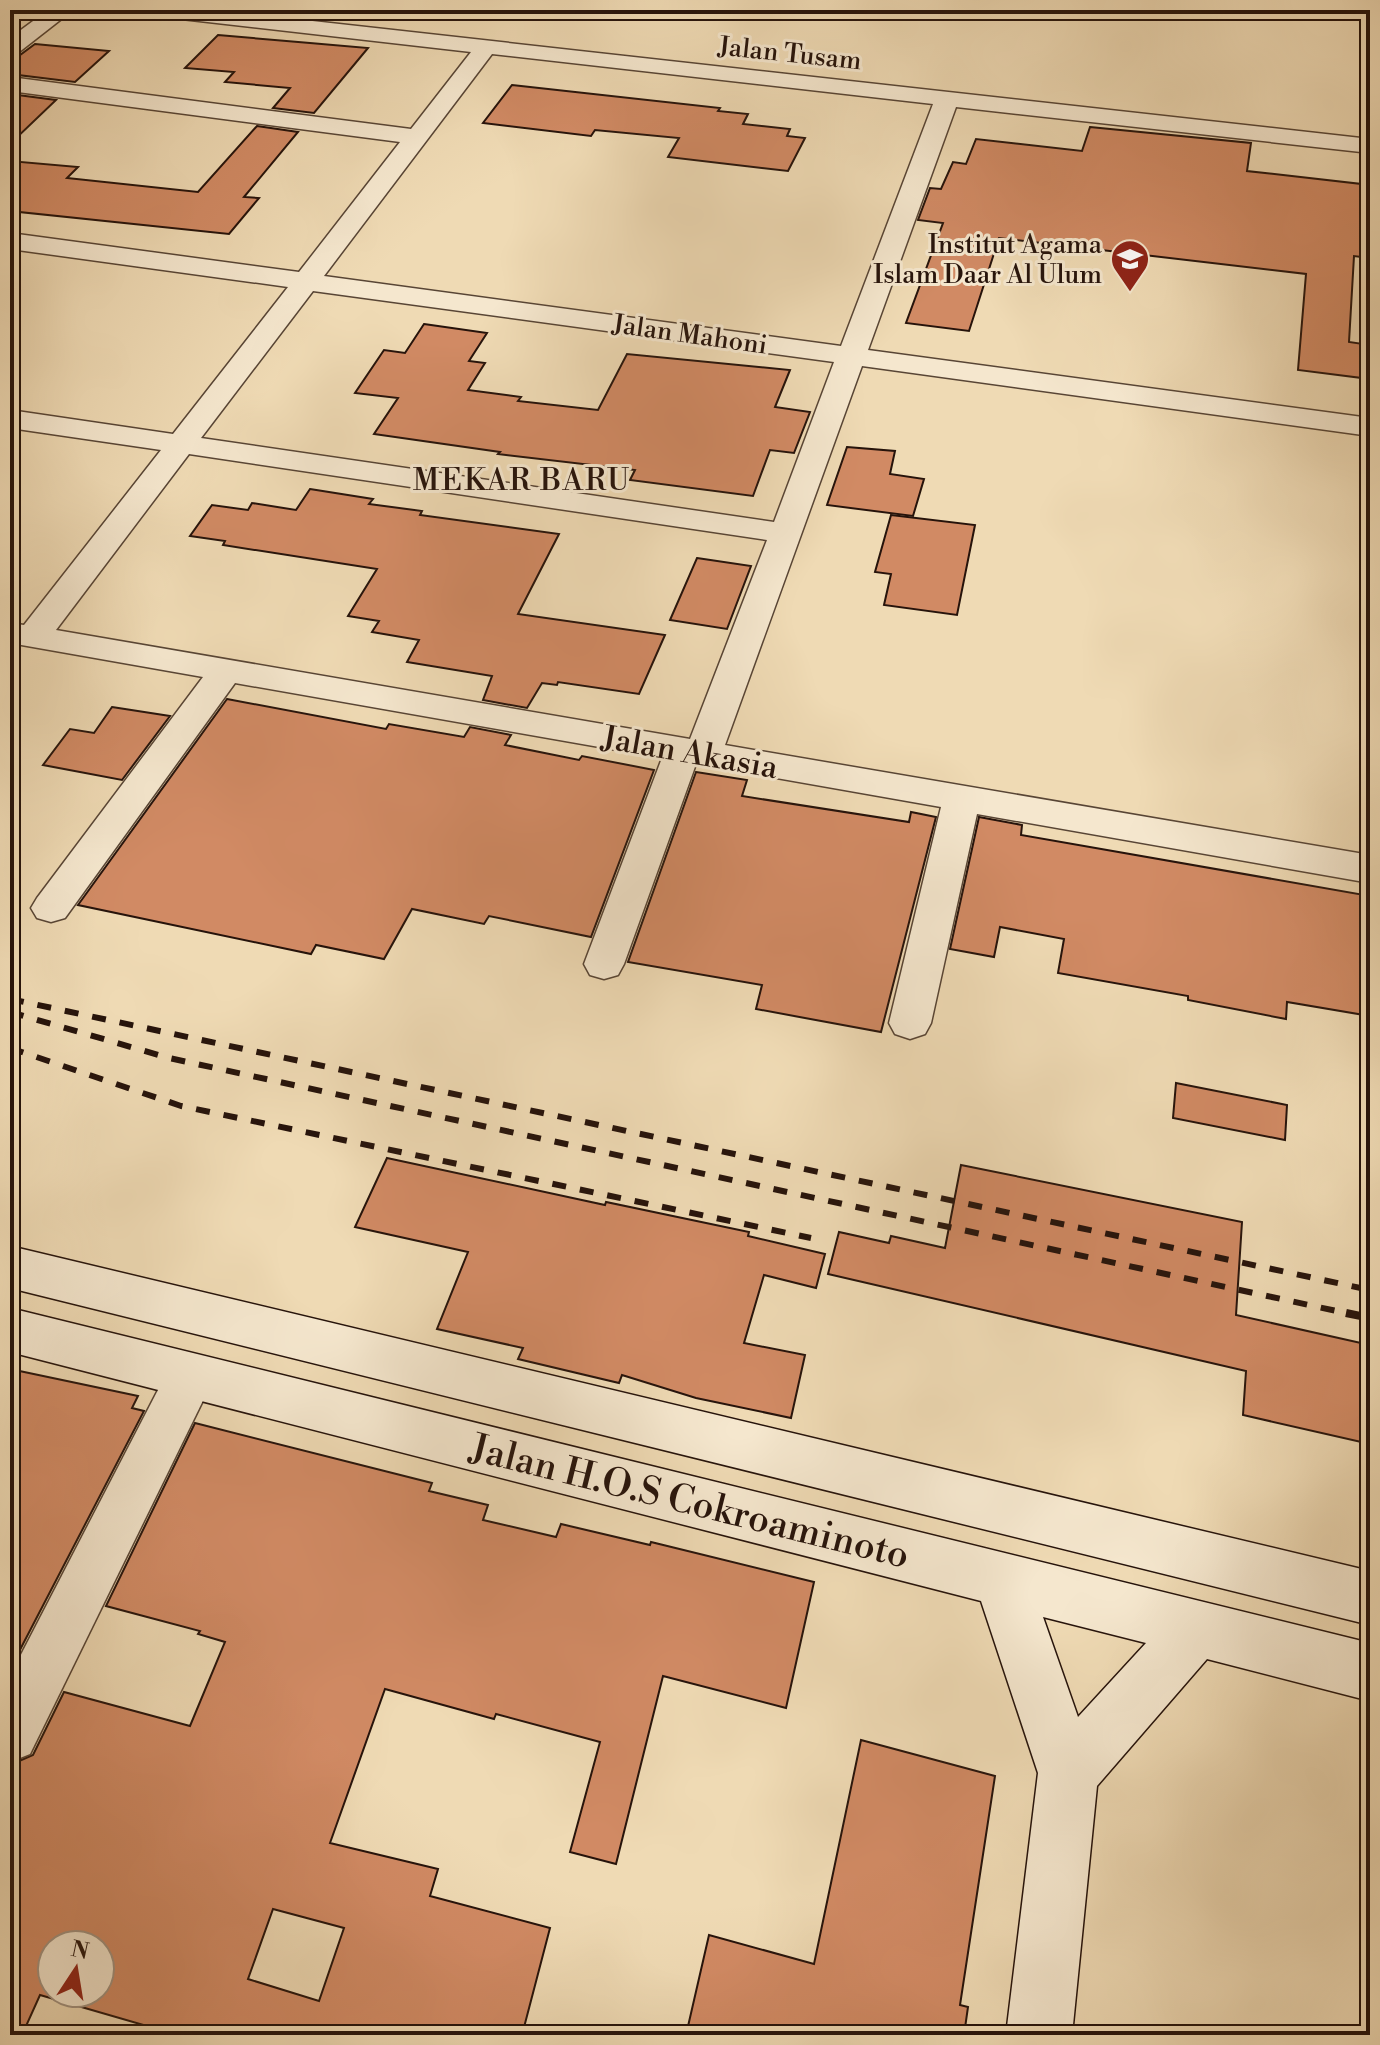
<svg xmlns="http://www.w3.org/2000/svg" width="1380" height="2045" font-family="'Libre Bodoni',serif">
<style>
.building{fill:#d18a64;stroke:#26130b;stroke-width:2;fill-rule:evenodd}
.lines{fill:none;stroke-linecap:round;stroke-linejoin:round}
.street-casing{stroke:#584535;stroke-width:3}
.secondary-casing{stroke:#26130b;stroke-width:3}
.street{fill:#f5e7ce;fill-rule:evenodd}
.secondary{fill:#f5e7ce;fill-rule:evenodd}
.rail-far1{stroke:#26130b;stroke-width:6;stroke-dasharray:14 14;stroke-linecap:butt}
.rail{stroke:#26130b;stroke-width:8;stroke-dasharray:18 18;stroke-linecap:butt}
.labels{text-anchor:middle;stroke-width:6;stroke-linejoin:round;paint-order:stroke}
.far-street-label{font-size:26px;fill:#26130b;stroke:#f5e7ce}
.far-poi-label{font-size:26px;fill:#26130b;stroke:#f5e7ce;text-anchor:end}
.far-quarter-label{font-size:30px;letter-spacing:2px;fill:#26130b;stroke:#f5e7ce}
.street-label{font-size:32px;fill:#26130b;stroke:#f5e7ce}
.near-street-label{font-size:38px;fill:#26130b;stroke:#f5e7ce}
</style>
<rect width="100%" height="100%" fill="#efdab4"/>
<filter id="stains"><feTurbulence type="fractalNoise" baseFrequency=".0025" numOctaves="4"/><feColorMatrix values="0 0 0 0 .2 0 0 0 0 .09 0 0 0 0 .02 0 0 0 .5 -.17"/></filter>
<radialGradient id="worn" r=".72"><stop offset=".6" stop-color="#630" stop-opacity="0"/><stop offset="1" stop-color="#630" stop-opacity=".3"/></radialGradient>
<g class="building">
<path d="M218,35l92,8 58,5 -54,65 -41,-5 17,-20 -65,-6 9,-10 -49,-4z"/>
<path d="M35,44l74,7 -34,31 -65,-8v-16l10,-3z"/>
<path d="M512,85l208,23 -2,3 30,3 -5,10 47,5 -3,7 18,2 -17,33 -120,-14 11,-19 -84,-8 -4,6 -108,-13z"/>
<path d="M10,94l46,6 -46,44z"/>
<path d="M257,126l41,6 -54,65 15,1 -30,36 -219,-23v-50l68,6 -11,11 131,14z"/>
<path d="M1090,127l161,16 -4,28 123,14v73l-16,-2 -5,86 21,3v34l-72,-9 8,-96 -307,-36 -30,93 -63,-8 37,-100 -25,-3 12,-32 11,1 12,-27 13,2 10,-25 106,12z"/>
<path d="M424,324l63,9 -18,28 16,2 -17,27 53,7 -3,4 80,9 29,-56 163,16 -15,37 35,5 -16,41 -24,-3 -17,46 -123,-16 5,-10 -137,-16 2,-2 -126,-18 24,-36 -43,-5 29,-43 21,3z"/>
<path d="M847,447l48,4 -5,23 34,5 -11,37 -86,-11z"/>
<path d="M310,489l63,10 -4,5 53,7 -2,4 139,19 -41,80 147,21 -26,59 -81,-12 -1,3 -15,-2 -15,25 -44,-8 9,-24 -85,-14 12,-22 -47,-8 7,-11 -31,-5 29,-47 -154,-24 2,-4 -35,-5 22,-31 36,5 4,-7 44,7z"/>
<path d="M891,515l84,10 -18,90 -73,-10 7,-31 -16,-2z"/>
<path d="M697,558l54,8 -24,63 -57,-9z"/>
<path d="M227,699l159,30 3,-5 75,13 6,-10 41,8 -6,10 74,15 3,-4 72,14 -63,167 -102,-21 -5,8 -72,-15 -28,50 -68,-14 -5,9 -233,-49z"/>
<path d="M112,707l58,9 -48,64 -79,-15 27,-36 24,4z"/>
<path d="M696,772l51,8 -5,16 167,26 2,-10 25,5 -55,215 -125,-23 6,-24 -134,-23z"/>
<path d="M979,817l43,8 -1,10 349,61v120l-83,-14 -1,17 -98,-19v-4l-130,-23 6,-34 -64,-12 -6,30 -44,-8z"/>
<path d="M1176,1083l111,22 -2,35 -112,-22z"/>
<path d="M387,1158l218,47 1,-3 143,30 -1,4 77,18 -9,34 -52,-13 -20,68 61,12 -14,63 -95,-20 -74,-23 -3,8 -101,-24 5,-11 -86,-19 31,-77 -113,-25z"/>
<path d="M961,1165l281,57 -6,93 134,30v99l-127,-29 3,-44 -418,-97 11,-42 50,11 2,-7 54,12z"/>
<path d="M10,1369l128,27 -6,12 12,3 -134,258z"/>
<path d="M195,1423l237,60 -3,8 59,14 -5,15 73,17 5,-13 89,21 1,-3 163,40 -28,126 -123,-32 -47,188 -46,-12 30,-110 -104,-28 -2,5 -109,-30 -55,154 108,26 -8,27 120,32 -28,107h-344l-138,-40 -18,40h-12v-270l23,-10 31,-63 126,34 35,-84 -27,-8 2,-3 -94,-25zM273,1909l71,19 -25,73 -71,-22zM52,1945h48v48h-48z"/>
<path d="M861,1740l134,36 -35,229 8,2 -4,28h-278l23,-100 105,29z"/>
</g>
<g class="lines">
<defs>
<g id="street">
<path d="M48,10h25l-55,43 -8,2v-17z"/>
<path d="M144,10h69l1157,129v14l-414,-46 -88,243 502,68v18l-508,-70 -137,379 645,110v28l-393,-69 -46,209 -6,11 -15,5 -15,-5 -6,-11 52,-216 -245,-43 -72,200 -6,11 -14,4 -14,-4 -6,-11 78,-206 -427,-75 -170,235 -14,4 -14,-4 -6,-10 6,-10 166,-221 -193,-34v-20l14,2 137,-175 -151,-22v-18l163,24 115,-147 -278,-38v-16l289,39 101,-130 -390,-51v-14l401,52 60,-77 -316,-36zM492,54l441,50 -92,242 -517,-70zM313,291l521,71 -60,160 -573,-84zM189,454l578,86 -77,199 -634,-109z"/>
<path d="M190,1354l17,7 8,15 -185,378 -20,8v-86l163,-315z"/>
</g>
<g id="secondary">
<path d="M10,1246l1360,325v54l-1360,-337z"/>
<path d="M10,1308l1360,335v58l-163,-42 -110,127 -25,249h-66l32,-262 -57,-172 -971,-249zM1043,1617l103,26 -68,74z"/>
</g>
</defs>
<use href="#street" class="street-casing"/>
<use href="#secondary" class="secondary-casing"/>
<use href="#street" class="street"/>
<use href="#secondary" class="secondary"/>
<g class="rail-far1">
<path d="M10,999l1360,291"/>
<path d="M10,1012l159,46 1186,257"/>
<path d="M10,1048l171,58 630,132"/>
</g>
<path class="rail" d="M1346,1313l24,5"/>
</g>
<defs>
<symbol id="university-pin" viewBox="-11 -11 22 30"><path d="M0 17L-7.5 6A9.5 9.5 0 1 1 7.5 6Z" fill="#8f2418" stroke="#f5e7ce"/><path d="M0-5L7-2L0 1L-7-2ZM-4 1L0 2.5L4 1V4Q0 6-4 4Z" fill="#fff"/></symbol>
</defs>
<g fill-rule="evenodd">
<use href="#university-pin" x="1108" y="237" width="44" height="60"/>
</g>
<g class="labels">
<g class="far-street-label">
<text transform="translate(790 53) rotate(6)" y="9">Jalan Tusam</text>
<text transform="translate(690 334) rotate(8)" y="9">Jalan Mahoni</text>
</g>
<g class="far-poi-label">
<text x="1102" y="253">Institut Agama<tspan x="1102" dy="30">Islam Daar Al Ulum</tspan></text>
</g>
<g class="far-quarter-label">
<text x="522" y="490">MEKAR BARU</text>
</g>
<g class="street-label">
<text transform="translate(690 752) rotate(10)" y="11">Jalan Akasia</text>
</g>
<g class="near-street-label">
<text transform="translate(690 1501) rotate(14)" y="13">Jalan H.O.S Cokroaminoto</text>
</g>
</g>
<rect width="1380" height="2045" fill="none" stroke="#efdab4" stroke-width="40"/>
<rect x="12" y="12" width="1356" height="2021" fill="none" stroke="#26130b" stroke-width="4"/>
<rect x="20" y="20" width="1340" height="2005" fill="none" stroke="#26130b" stroke-width="2"/>
<g transform="translate(76 1969) rotate(12)"><circle r="38" fill="#f5e7ce" stroke="#a29280" stroke-width="2"/>
<path d="M0-6L14 30L0 20L-14 30Z" fill="#8f2418"/>
<text y="-12" font-size="22" font-weight="bold" text-anchor="middle" fill="#26130b">N</text>
</g>
<rect width="100%" height="100%" filter="url(#stains)"/>
<rect width="100%" height="100%" fill="url(#worn)"/>
</svg>
